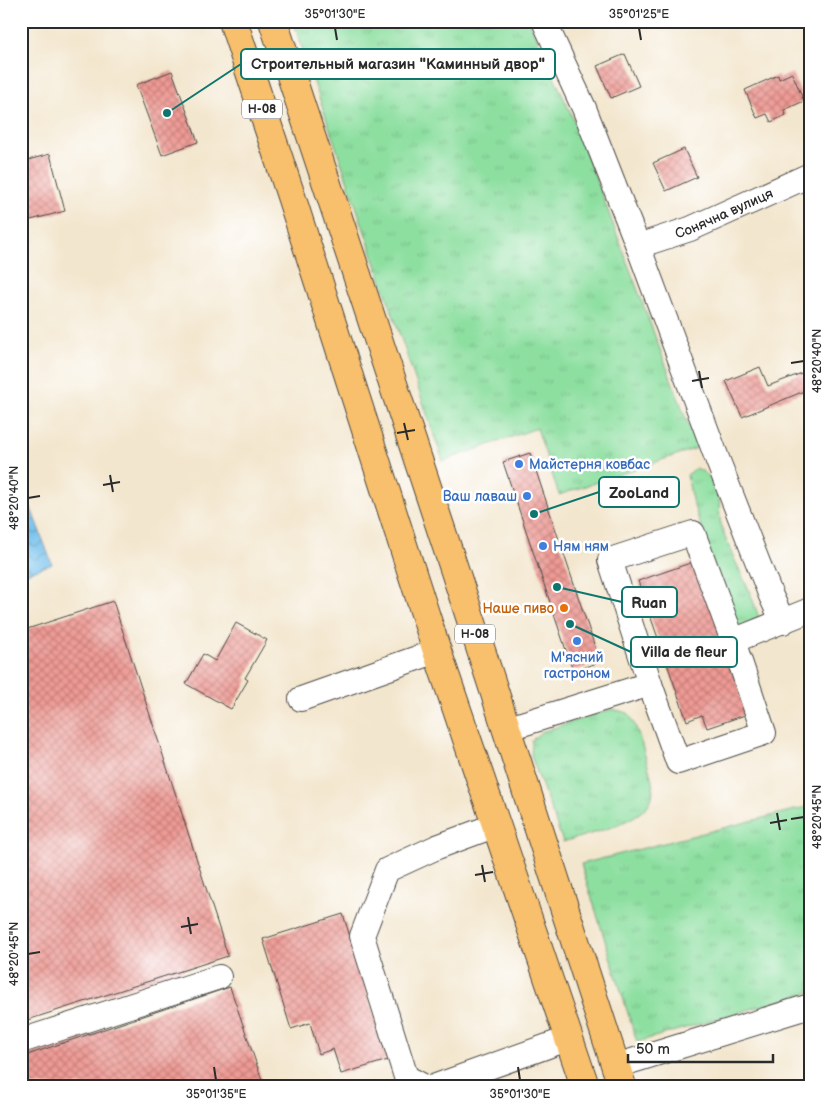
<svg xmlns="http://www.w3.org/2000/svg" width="831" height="1107" font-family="'Balsamiq Sans',sans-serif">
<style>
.grass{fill:url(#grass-tufts);stroke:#5c8566}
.water{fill:url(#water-waves);stroke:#4e768c}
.building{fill:url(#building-cross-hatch)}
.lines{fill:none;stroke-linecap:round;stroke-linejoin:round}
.minor-casing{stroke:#494743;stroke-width:26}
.major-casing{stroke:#494743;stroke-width:30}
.minor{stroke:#fff;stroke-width:24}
.major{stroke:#f8bf6c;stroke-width:28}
.ticks{fill:none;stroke:#2b2b2b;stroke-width:2}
.shop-dot{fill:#3f7fe0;stroke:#fff;stroke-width:2}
.food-dot{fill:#e8710a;stroke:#fff;stroke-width:2}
.labels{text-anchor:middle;stroke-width:5;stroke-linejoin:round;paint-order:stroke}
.shield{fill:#fff;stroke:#6b6b6b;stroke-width:1}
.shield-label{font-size:12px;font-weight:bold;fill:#2b2b2b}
.street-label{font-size:14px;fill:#2b2b2b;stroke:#fff}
.shop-label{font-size:14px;fill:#366cbe;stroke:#fff;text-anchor:start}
.food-label{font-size:14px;fill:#c56008;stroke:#fff;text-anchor:end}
.leader{fill:none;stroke:#0f766e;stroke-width:2}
.callout-dot{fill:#0f766e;stroke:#fff;stroke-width:2}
.callout{fill:#fff;stroke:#0f766e;stroke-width:2}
.callout-label{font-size:15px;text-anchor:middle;font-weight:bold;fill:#2b2b2b}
.neatline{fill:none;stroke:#2b2b2b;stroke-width:2}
.ticks-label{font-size:12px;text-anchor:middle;fill:#2b2b2b}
</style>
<defs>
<pattern id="grass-tufts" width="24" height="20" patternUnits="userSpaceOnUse" patternTransform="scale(1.25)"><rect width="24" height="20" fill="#8ddfa0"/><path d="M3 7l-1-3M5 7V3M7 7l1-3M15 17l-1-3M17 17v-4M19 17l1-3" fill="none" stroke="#7ac08a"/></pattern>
<pattern id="water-waves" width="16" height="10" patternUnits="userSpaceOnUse" patternTransform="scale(1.25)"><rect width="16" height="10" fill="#71c0ec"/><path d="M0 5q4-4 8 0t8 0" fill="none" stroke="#5d9cbf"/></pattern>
<pattern id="building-cross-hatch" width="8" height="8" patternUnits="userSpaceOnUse" patternTransform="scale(1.25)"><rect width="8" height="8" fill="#ef9a94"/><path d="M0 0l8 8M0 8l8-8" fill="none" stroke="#c27e79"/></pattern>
</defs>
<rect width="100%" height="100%" fill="#fff"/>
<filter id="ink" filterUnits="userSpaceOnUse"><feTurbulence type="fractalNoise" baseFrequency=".02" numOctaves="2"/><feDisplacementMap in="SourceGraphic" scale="10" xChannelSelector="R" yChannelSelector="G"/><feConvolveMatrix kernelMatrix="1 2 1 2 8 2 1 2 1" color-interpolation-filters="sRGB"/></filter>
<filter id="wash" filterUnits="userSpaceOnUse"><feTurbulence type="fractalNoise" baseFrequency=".0096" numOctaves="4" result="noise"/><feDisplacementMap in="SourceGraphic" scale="20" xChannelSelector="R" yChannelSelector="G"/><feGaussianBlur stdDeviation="1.12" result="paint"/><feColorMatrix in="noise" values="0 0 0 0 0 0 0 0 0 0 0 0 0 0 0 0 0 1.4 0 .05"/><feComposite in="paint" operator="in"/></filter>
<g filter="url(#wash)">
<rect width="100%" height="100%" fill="#f3e6ce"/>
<g class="grass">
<path d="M293,21h236l46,102 122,325 -138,47 -22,-67 -94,33z"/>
<path d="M696,468c12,6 15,9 21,22 4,10 1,23 4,34 9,33 29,62 38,94l-23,11 -44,-129 -5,-25z"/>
<path d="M612,709l16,4c10,14 13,30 18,46 3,11 9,26 6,38 -6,25 -67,38 -89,45l-32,-86 1,-16 9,-8z"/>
<path d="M810,806v186l-173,50 -56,-178z"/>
</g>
<path class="water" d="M21,482l31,82 -31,11z"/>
<g id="blocks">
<g class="building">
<path d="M625,54l14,32 -28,12 -14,-32z"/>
<path d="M172,71l26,71 -36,13 -26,-70z"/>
<path d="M792,73l12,28 -20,9 2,5 -15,7 -4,-8 -10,4 -12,-28 33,-15 1,4z"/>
<path d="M684,149l13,28 -31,14 -13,-28z"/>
<path d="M50,154l15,57 -42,11 -2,-8v-52z"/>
<path d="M760,367l8,19 34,-13 7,16 -67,28 -16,-36z"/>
<path d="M530,453l70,209 -27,9 -70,-209z"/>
<path d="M696,561l52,153 -41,14 -5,-13 -15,6 -49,-140z"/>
<path d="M113,601l115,355 -207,66v-391z"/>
<path d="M236,623l31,17 -22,38 3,2 -17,29 -45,-25 17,-30 12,7z"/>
<path d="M343,914l45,146 -47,14 -8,-25 -14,5 -9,-31 -19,6 -28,-90z"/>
<path d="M230,987l34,99h-243v-29z"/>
</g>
</g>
</g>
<g filter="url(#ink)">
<use href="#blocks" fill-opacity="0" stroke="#494743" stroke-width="1"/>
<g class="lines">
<defs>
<g id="minor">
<path d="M544,21l40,87 54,138 80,215 53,135 12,26"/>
<path id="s1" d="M638,246l52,-17 120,-54"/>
<path d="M650,684l28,78 86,-29 -31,-92"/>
<path d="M301,699l136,-48"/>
<path d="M506,729l144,-45 -40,-124 83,-27 40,108 77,-31"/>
<path d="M21,1041l198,-64"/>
<path d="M616,1066l194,-60"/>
<path d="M423,1086l-17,-9 -44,-141 25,-66 50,-23 59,-22"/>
<path d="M436,1086l134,-48"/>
</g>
<g id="major">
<path d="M233,21l58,175 146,455 148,435"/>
<path d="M273,21l204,617 145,448"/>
</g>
</defs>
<use href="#minor" class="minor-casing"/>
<use href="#major" class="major-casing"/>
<use href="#minor" class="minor"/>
<use href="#major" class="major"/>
</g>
</g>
<path class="ticks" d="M335,28l2,12M639,28l2,12M791,363l13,-2M699,371l3,17M692,381l17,-3M404,423l4,17M397,433l18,-3M110,475l3,17M103,485l17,-3M28,498l12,-2M777,813l3,17M791,819l13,-2M770,823l17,-3M482,865l3,17M475,875l18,-3M188,917l3,17M181,927l17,-3M28,954l12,-2M214,1067l2,13M518,1067l2,13"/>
<g class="shop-dot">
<circle cx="519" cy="464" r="5"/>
<circle cx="527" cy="496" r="5"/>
<circle cx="543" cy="546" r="5"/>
<circle cx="577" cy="641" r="5"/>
</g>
<circle class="food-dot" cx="564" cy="608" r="5"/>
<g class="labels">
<g class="shield">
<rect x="242" y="99.5" width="40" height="19" rx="4"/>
<rect x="455" y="624.5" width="40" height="19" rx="4"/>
</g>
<g class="shield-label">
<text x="262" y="113">Н-08</text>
<text x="475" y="638">Н-08</text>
</g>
<g class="street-label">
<text dy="5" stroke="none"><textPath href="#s1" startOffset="92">Сонячна вулиця</textPath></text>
</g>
<g class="shop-label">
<text x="529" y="469">Майстерня ковбас</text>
<text x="517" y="501" text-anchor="end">Ваш лаваш</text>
<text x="553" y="551">Ням ням</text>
<text x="577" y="662" text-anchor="middle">М'ясний<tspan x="577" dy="16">гастроном</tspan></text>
</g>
<g class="food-label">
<text x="554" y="613">Наше пиво</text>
</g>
</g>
<path class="leader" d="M167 113L241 64M534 514L599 492M557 587L622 602M570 624L631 652"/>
<g class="callout-dot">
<circle cx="167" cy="113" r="5"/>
<circle cx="534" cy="514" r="5"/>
<circle cx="557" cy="587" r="5"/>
<circle cx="570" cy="624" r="5"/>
</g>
<g class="callout">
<rect x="241" y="49" width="314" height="30" rx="5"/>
<rect x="599" y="477" width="80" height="30" rx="5"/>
<rect x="622" y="587" width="55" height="30" rx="5"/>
<rect x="631" y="637" width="106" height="30" rx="5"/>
</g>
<g class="callout-label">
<text x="398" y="69">Строительный магазин "Каминный двор"</text>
<text x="639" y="498">ZooLand</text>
<text x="649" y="608">Ruan</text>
<text x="684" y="657">Villa de fleur</text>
</g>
<rect width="831" height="1107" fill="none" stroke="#fff" stroke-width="55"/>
<path d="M628 1054v8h145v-8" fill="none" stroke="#2b2b2b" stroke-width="2.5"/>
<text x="636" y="1054" font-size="15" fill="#2b2b2b" stroke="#ffffff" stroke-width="4" paint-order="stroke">50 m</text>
<rect x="28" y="28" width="776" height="1052" class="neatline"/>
<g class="ticks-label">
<text x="335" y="18">35°01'30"E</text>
<text x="639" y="18">35°01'25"E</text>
<text transform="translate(817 361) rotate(-90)" y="4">48°20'40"N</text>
<text transform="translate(14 498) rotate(-90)" y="4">48°20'40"N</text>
<text transform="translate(817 817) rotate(-90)" y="4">48°20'45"N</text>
<text transform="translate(14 954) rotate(-90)" y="4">48°20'45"N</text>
<text x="216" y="1098">35°01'35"E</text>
<text x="520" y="1098">35°01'30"E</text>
</g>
</svg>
